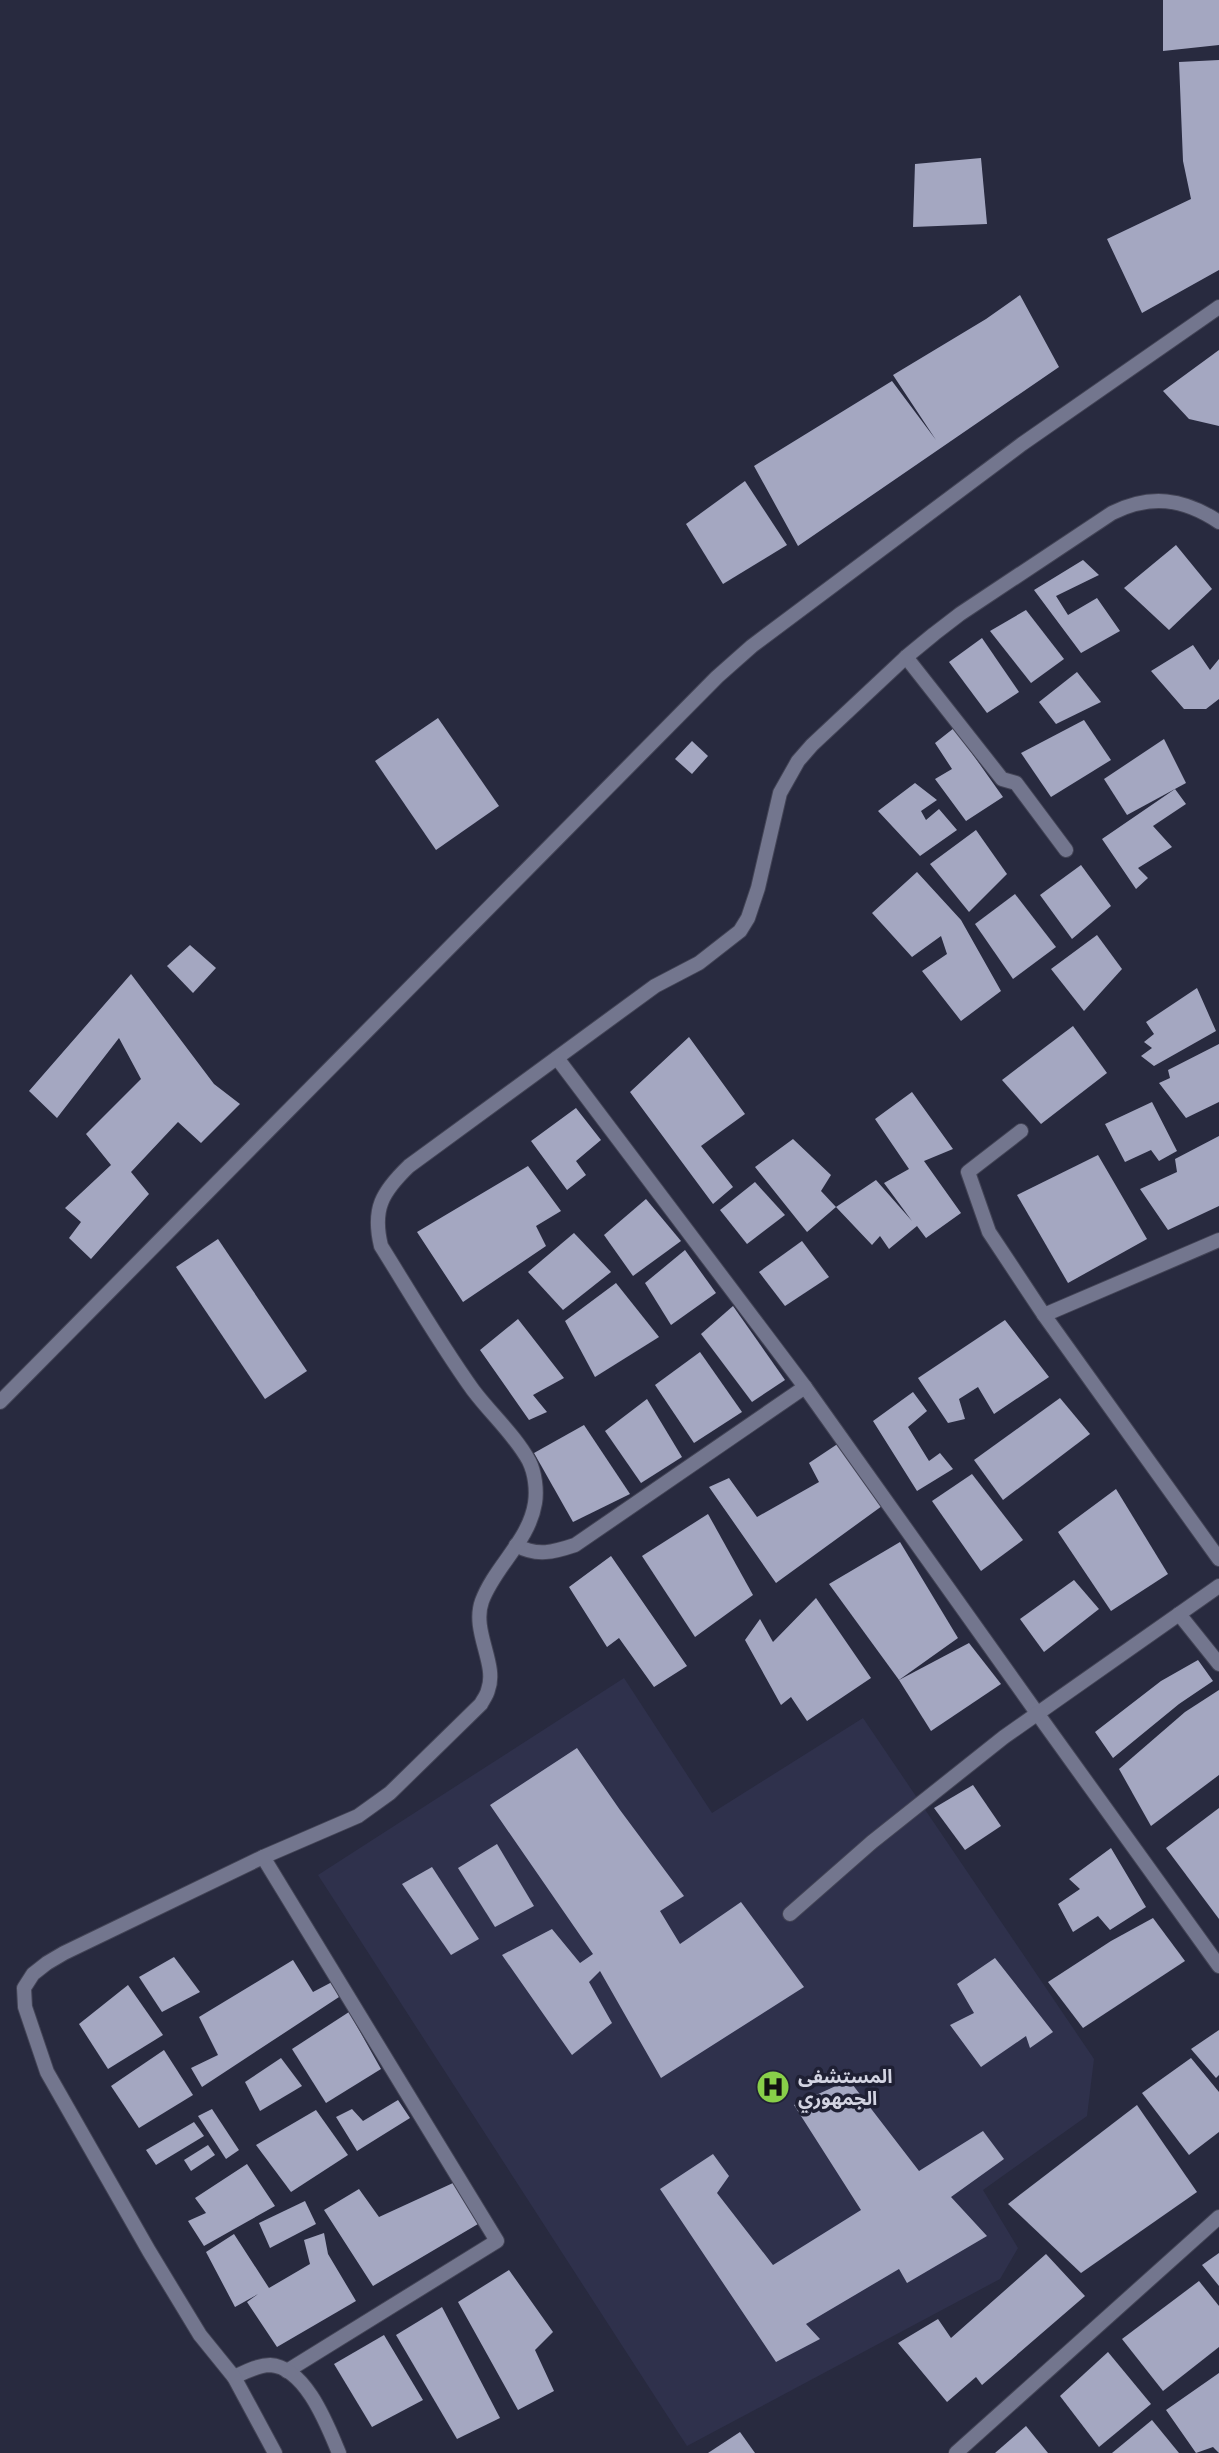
<svg xmlns="http://www.w3.org/2000/svg" width="1219" height="2453" font-family="'Work Sans','Noto Sans Arabic',sans-serif">
<style>
.built{fill:#2f314c}
.building{fill:#a4a7c1}
.lines{fill:none;stroke-linecap:round;stroke-linejoin:round}
.lane-casing{stroke:#434456;stroke-width:16}
.street-casing{stroke:#434456;stroke-width:16}
.lane{stroke:#73768e;stroke-width:14}
.street{stroke:#73768e;stroke-width:14}
.labels{text-anchor:middle;stroke-width:7;stroke-linejoin:round;paint-order:stroke}
.poi-label{font-size:19px;font-weight:bold;fill:#d3d4e2;stroke:#1f2034;text-anchor:start}
</style>
<rect width="100%" height="100%" fill="#282a3f"/>
<path class="built" d="M624,1678l88,135 151,-95 231,341 -7,57 -104,74 35,58 -18,31 -313,167 -369,-571z"/>
<g class="building">
<path d="M1163,0h56v45l-56,6z"/>
<path d="M1219,60v210l-77,43 -35,-74 84,-40 -8,-38 -4,-99z"/>
<path d="M981,158l6,66 -74,3 2,-63z"/>
<path d="M1020,295l39,72 -261,179 -44,-80 138,-85 44,59 -43,-65 93,-56z"/>
<path d="M1219,350v76l-30,-7 -26,-28z"/>
<path d="M745,481l42,64 -64,39 -37,-60z"/>
<path d="M1176,545l36,44 -43,41 -45,-42z"/>
<path d="M1083,560l16,15 -43,21 12,19 29,-17 23,33 -39,22 -47,-63z"/>
<path d="M1026,610l38,49 -33,24 -41,-52z"/>
<path d="M982,638l37,54 -32,21 -38,-51z"/>
<path d="M1193,645l17,25 9,-11v40l-13,10h-22l-33,-38z"/>
<path d="M1077,672l24,30 -45,22 -17,-22z"/>
<path d="M438,718l61,88 -63,44 -61,-89z"/>
<path d="M1084,720l27,40 -60,37 -30,-44z"/>
<path d="M954,728l49,69 -37,24 -31,-42 17,-10 -17,-26z"/>
<path d="M1164,739l22,44 -59,32 -23,-36z"/>
<path d="M692,741l16,15 -16,18 -17,-15z"/>
<path d="M915,783l22,17 -16,11 5,9 13,-11 18,21 -37,26 -42,-45z"/>
<path d="M1175,789l11,15 -33,22 19,21 -34,21 10,10 -12,11 -34,-50z"/>
<path d="M976,830l31,44 -38,38 -39,-48z"/>
<path d="M1081,865l30,41 -39,33 -32,-44z"/>
<path d="M917,872l44,48 40,71 -40,30 -39,-50 25,-17 -6,-18 -29,21 -40,-44z"/>
<path d="M1015,894l41,53 -43,32 -38,-55z"/>
<path d="M1097,935l25,34 -38,42 -33,-42z"/>
<path d="M190,945l26,23 -23,25 -26,-27z"/>
<path d="M131,974l83,110 26,20 -39,39 -23,-21 -47,50 18,22 -58,65 -22,-21 12,-16 -16,-14 46,-43 -25,-31 55,-55 -22,-41 -62,80 -28,-27z"/>
<path d="M1197,988l19,43 -62,35 -13,-10 11,-8 -8,-6 10,-8 -8,-12z"/>
<path d="M1073,1026l34,47 -66,51 -39,-44z"/>
<path d="M689,1037l56,77 -44,32 32,41 -20,17 -83,-112z"/>
<path d="M1219,1044v58l-33,16 -27,-35 11,-5 -2,-8z"/>
<path d="M912,1092l41,57 -29,12 37,52 -35,25 -9,-12 -28,23 -9,-13 -8,9 -36,-38 -29,25 -52,-65 38,-28 38,36 -10,16 15,16 40,-27 36,41 -28,-38 25,-14 -34,-50z"/>
<path d="M1152,1102l25,49 -18,10 -8,-11 -26,12 -20,-38z"/>
<path d="M576,1108l25,32 -25,21 10,14 -19,15 -36,-49z"/>
<path d="M1219,1136v70l-51,24 -28,-41 37,-17 -2,-13z"/>
<path d="M1098,1155l49,84 -79,44 -51,-88z"/>
<path d="M528,1166l33,45 -25,15 10,20 -83,56 -46,-70z"/>
<path d="M755,1182l30,33 -38,29 -27,-34z"/>
<path d="M646,1199l35,42 -48,35 -29,-41z"/>
<path d="M574,1233l37,39 -48,38 -35,-38z"/>
<path d="M218,1239l89,132 -42,28 -89,-132z"/>
<path d="M802,1241l27,36 -44,29 -26,-34z"/>
<path d="M685,1250l31,43 -45,32 -26,-42z"/>
<path d="M616,1283l43,54 -64,40 -30,-56z"/>
<path d="M733,1306l52,74 -33,22 -51,-68z"/>
<path d="M518,1319l46,59 -31,17 14,17 -18,8 -49,-70z"/>
<path d="M1005,1320l44,57 -55,37 -16,-27 -19,12 6,20 -17,4 -30,-45z"/>
<path d="M700,1352l42,60 -48,31 -39,-58z"/>
<path d="M913,1392l14,19 -19,16 21,34 11,-8 13,16 -36,22 -44,-70z"/>
<path d="M1060,1398l30,36 -87,66 -29,-40z"/>
<path d="M647,1399l35,58 -41,26 -36,-52z"/>
<path d="M584,1425l46,69 -57,28 -39,-69z"/>
<path d="M839,1443l43,63 -106,77 -67,-96 20,-9 28,39 62,-35 -10,-19z"/>
<path d="M972,1474l51,66 -42,31 -49,-70z"/>
<path d="M1116,1489l52,85 -57,37 -53,-79z"/>
<path d="M708,1514l45,81 -58,42 -53,-81z"/>
<path d="M900,1542l58,96 -59,42 -70,-96z"/>
<path d="M611,1556l76,110 -33,21 -35,-49 -12,9 -38,-60z"/>
<path d="M1074,1580l25,29 -55,43 -24,-33z"/>
<path d="M816,1598l55,80 -64,43 -16,-24 -10,8 -36,-65 15,-21 13,23z"/>
<path d="M969,1643l32,41 -70,47 -32,-51z"/>
<path d="M1198,1660l15,21 -34,23 -66,54 -18,-26 66,-51z"/>
<path d="M1219,1690v85l-68,51 -32,-57 66,-57z"/>
<path d="M577,1748l43,62 64,86 -24,15 20,33 61,-42 63,85 -143,91 -61,-107 -11,11 23,41 -40,32 -70,-100 50,-26 28,34 13,-9 -103,-149z"/>
<path d="M973,1785l28,41 -36,24 -31,-42z"/>
<path d="M1219,1808v111l-53,-71z"/>
<path d="M497,1844l37,62 -39,21 -37,-59z"/>
<path d="M1111,1848l35,59 -36,23 -12,-14 -25,16 -15,-28 22,-15 -11,-10z"/>
<path d="M432,1867l47,72 -28,16 -49,-71z"/>
<path d="M1153,1918l32,43 -102,67 -35,-46 63,-41z"/>
<path d="M174,1957l26,35 -38,20 -23,-35z"/>
<path d="M995,1958l58,74 -23,16 -4,-12 -45,31 -31,-42 24,-12 -17,-29z"/>
<path d="M293,1960l20,32 19,-10 7,15 -137,90 -11,-19 27,-13 -19,-38z"/>
<path d="M128,1985l35,50 -55,34 -29,-45z"/>
<path d="M349,2012l32,57 -55,34 -34,-54z"/>
<path d="M1219,2030v45l-3,3 -25,-29z"/>
<path d="M164,2050l29,45 -54,33 -28,-42z"/>
<path d="M281,2058l21,28 -42,25 -15,-29z"/>
<path d="M1191,2058l28,34v40l-30,23 -47,-62z"/>
<path d="M849,2080l70,91 64,-40 21,28 -53,38 36,39 -80,47 -8,-14 -93,55 14,15 -44,23 -116,-173 53,-35 16,22 -12,17 56,72 88,-55 -67,-105z"/>
<path d="M398,2100l12,18 -53,33 -21,-34 16,-8 11,12z"/>
<path d="M1137,2105l60,87 -116,81 -73,-69z"/>
<path d="M212,2109l27,41 -13,9 -28,-43z"/>
<path d="M316,2110l32,45 -57,37 -35,-47z"/>
<path d="M194,2122l10,14 -48,29 -10,-15z"/>
<path d="M208,2145l7,10 -24,16 -7,-11z"/>
<path d="M247,2164l28,42 -71,40 -16,-25 18,-8 -11,-15z"/>
<path d="M453,2183l25,41 -105,62 -49,-76 35,-21 20,28z"/>
<path d="M305,2201l11,23 -46,24 -11,-25z"/>
<path d="M324,2233l4,21 28,47 -79,46 -30,-45 11,-8 -23,13 -29,-55 28,-18 35,54 41,-24 -6,-24z"/>
<path d="M1219,2253v33l-17,-21z"/>
<path d="M1046,2254l39,42 -103,89 -6,-8 -29,25 -49,-59 40,-24 13,19z"/>
<path d="M509,2270l44,62 -18,18 19,41 -36,19 -60,-108z"/>
<path d="M1199,2281l20,25v41l-56,44 -41,-52z"/>
<path d="M442,2307l58,111 -43,21 -61,-104z"/>
<path d="M384,2335l39,65 -51,27 -38,-63z"/>
<path d="M1108,2352l43,52 -52,43 -39,-51z"/>
<path d="M1219,2373v80l-6,-6 -17,6 -30,-43z"/>
<path d="M1152,2420l27,33h-67z"/>
<path d="M1026,2426l22,27h-53z"/>
<path d="M740,2432l15,21h-47z"/>
</g>
<g class="lines">
<defs>
<g id="lane">
<path d="M906,657l96,122 14,4 50,67"/>
<path d="M557,1058l248,329 232,326"/>
<path d="M516,1545c21,12 38,7 59,0l230,-158"/>
</g>
<g id="street">
<path d="M1021,1131l-53,41 21,60 55,83"/>
<path d="M1219,1240l-175,75 175,244"/>
<path d="M0,1402l717,-725 35,-31 270,-202 197,-137"/>
<path d="M1179,1614l40,50"/>
<path d="M1037,1713l182,253"/>
<path d="M263,1857l234,384 -210,130"/>
<path d="M790,1914l82,-72 132,-105 215,-151"/>
<path d="M234,2377c11,-5 24,-12 36,-12 36,2 58,62 69,88"/>
<path d="M275,2453l-41,-76 -34,-42 -51,-84 -102,-179 -22,-65 -1,-19 9,-14 14,-11 17,-10 199,-96 95,-41 32,-23 91,-89c2,-4 6,-9 7,-14 10,-26 -17,-59 -6,-89 13,-35 47,-60 53,-98 2,-13 0,-30 -6,-42 -14,-26 -38,-47 -56,-71 -33,-46 -62,-96 -92,-144 -9,-37 1,-54 28,-80l246,-180 44,-23 41,-32 8,-13 10,-30 22,-95 18,-32 14,-16 94,-88 28,-23 26,-20 152,-101c38,-19 71,-15 107,9"/>
<path d="M956,2453l263,-236"/>
</g>
</defs>
<use href="#lane" class="lane-casing"/>
<use href="#street" class="street-casing"/>
<use href="#lane" class="lane"/>
<use href="#street" class="street"/>
</g>
<defs>
<symbol id="hospital-disc" viewBox="-11 -11 22 22"><circle r="9.5" fill="#88cf49" stroke="#1f2034"/><path d="M-5-5h3v3.5h4V-5h3V5h-3V1.5h-4V5h-3Z" fill="#111"/></symbol>
</defs>
<g fill-rule="evenodd">
<use href="#hospital-disc" x="754" y="2068" width="38" height="38"/>
</g>
<g class="labels">
<g class="poi-label">
<text x="798" y="2083">المستشفى<tspan x="798" dy="22">الجمهوري</tspan></text>
</g>
</g>
</svg>
